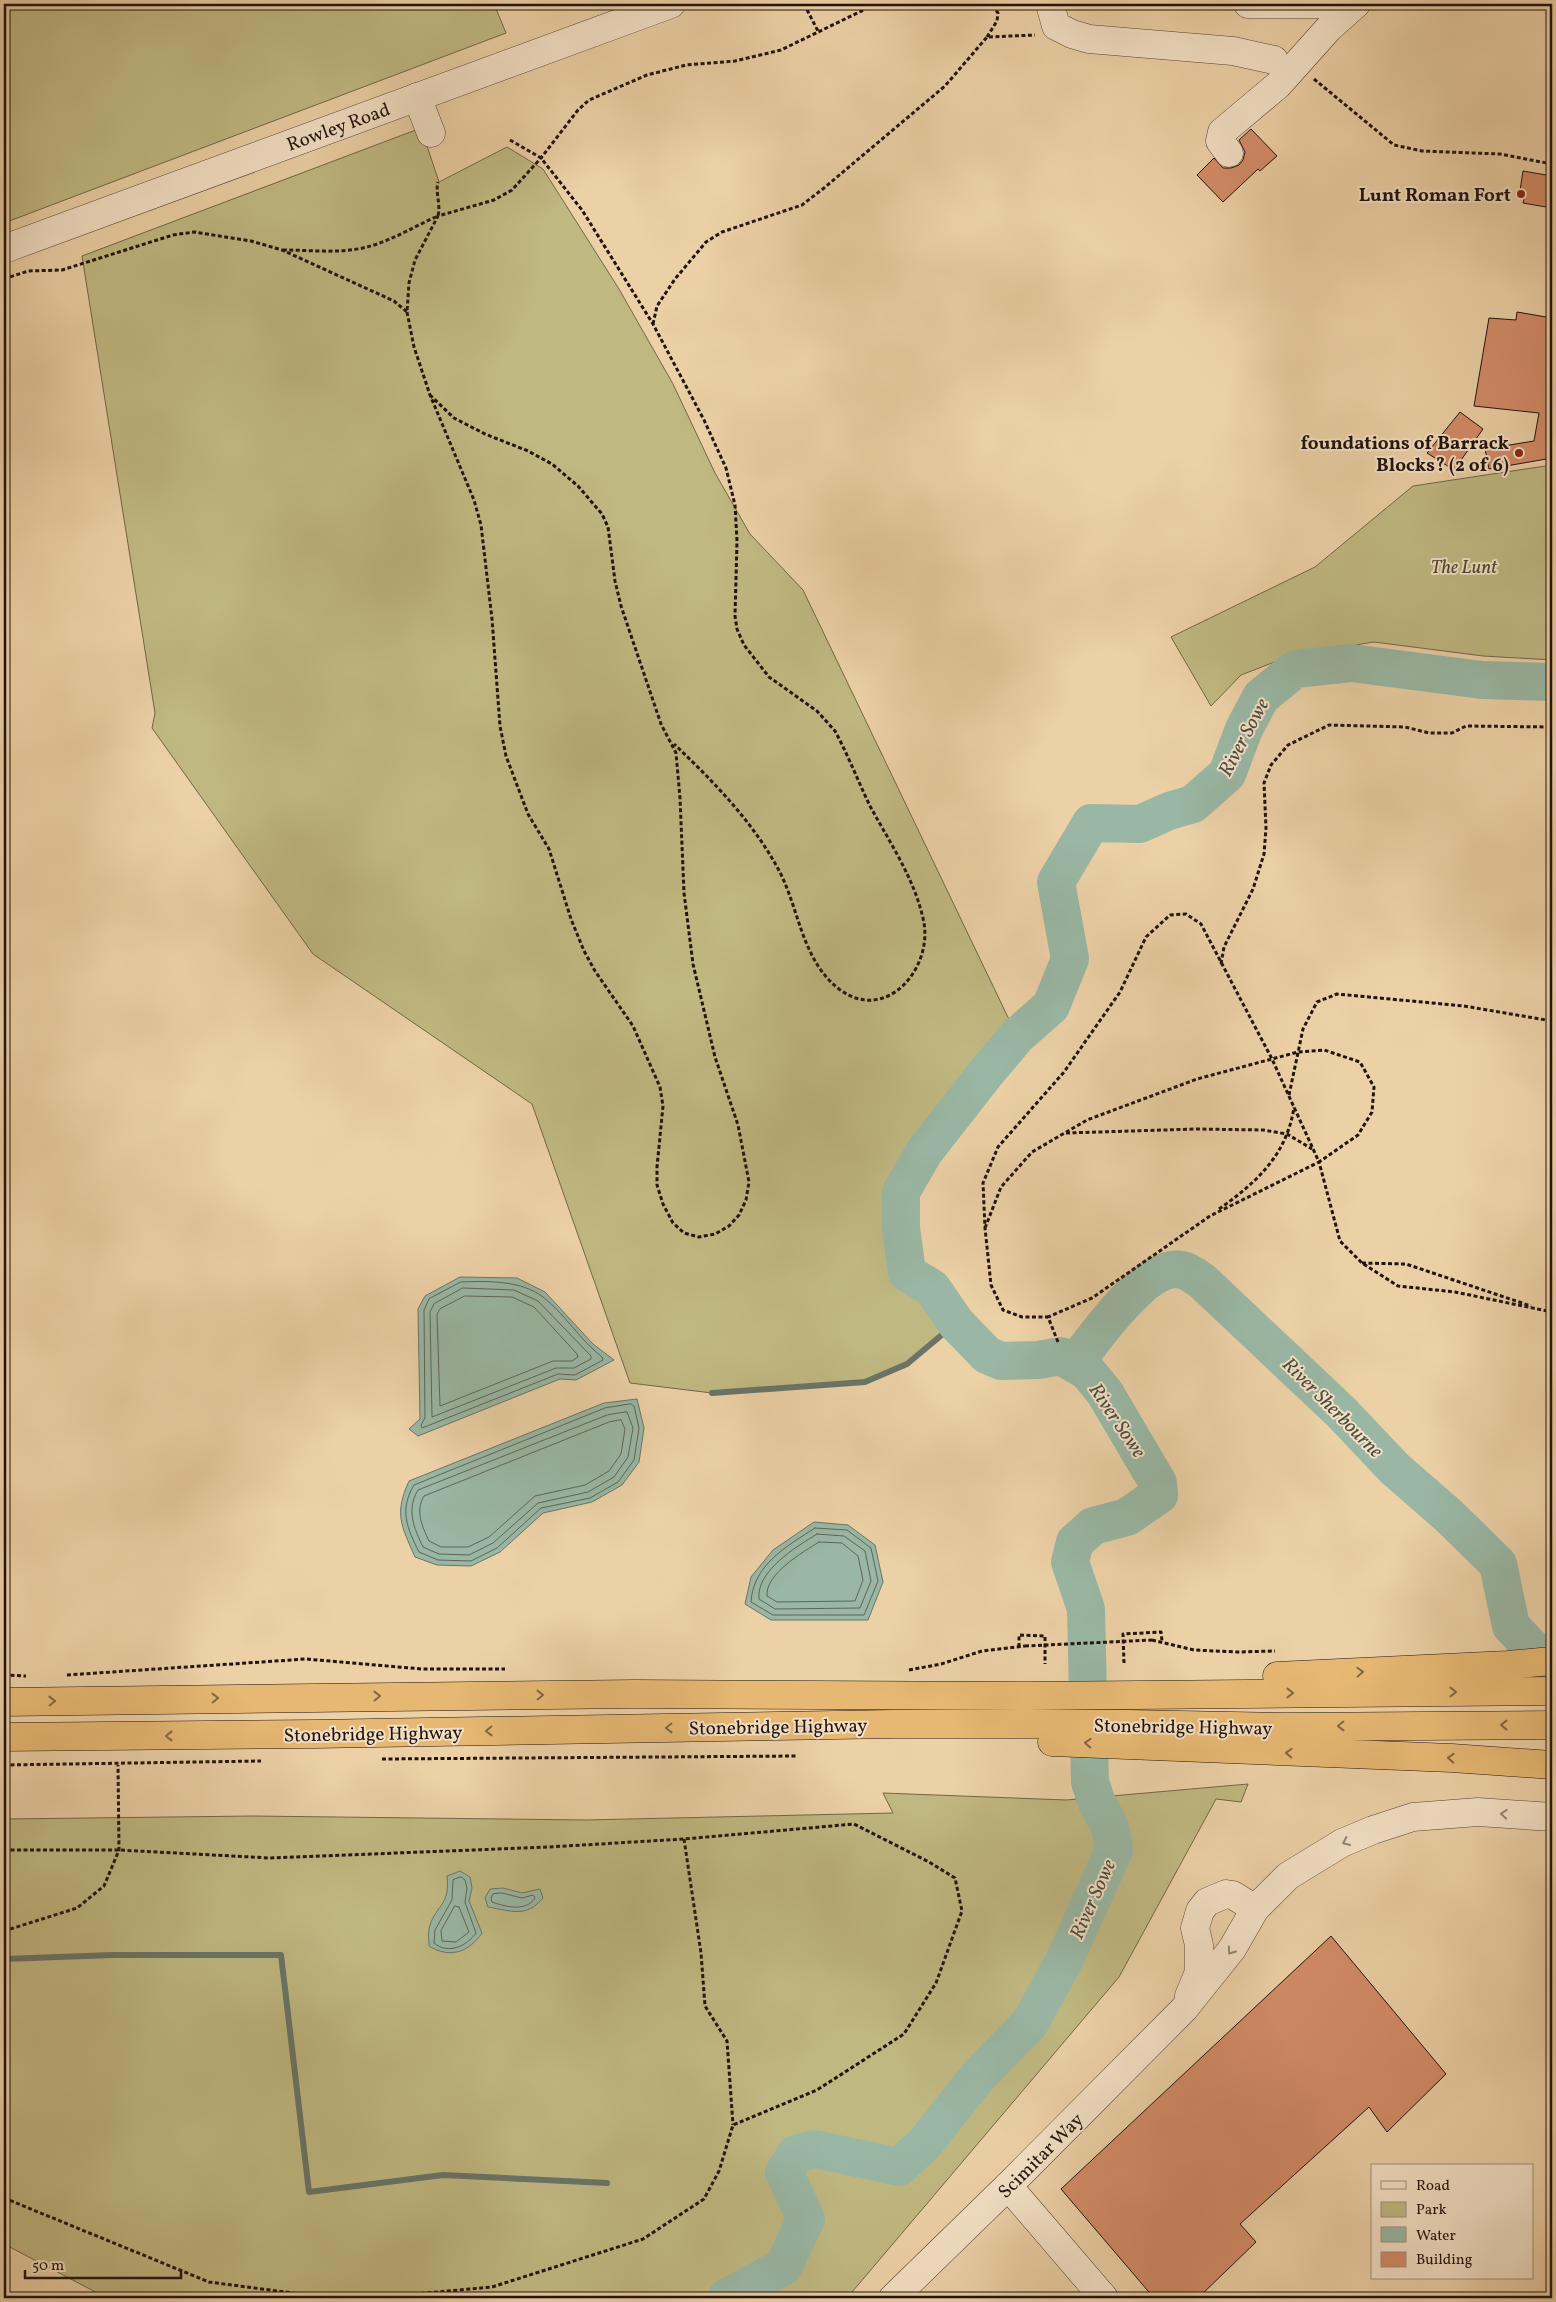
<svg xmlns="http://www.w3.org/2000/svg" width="1556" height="2302" font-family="Vollkorn,serif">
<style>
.green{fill:#c0b881;stroke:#706648}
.water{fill:#99b7a4;stroke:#697568}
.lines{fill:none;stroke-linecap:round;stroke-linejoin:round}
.shore{stroke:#5d6559;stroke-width:1}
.stream{stroke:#697568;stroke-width:6}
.river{stroke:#99b7a4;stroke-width:38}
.building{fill:#d38c68;stroke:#21130e}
.minor-casing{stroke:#544234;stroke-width:29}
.highway-casing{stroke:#21130e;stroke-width:29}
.path{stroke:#21130e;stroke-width:3;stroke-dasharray:4 2.5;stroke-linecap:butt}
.minor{stroke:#f3e0c5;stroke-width:28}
.highway{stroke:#e6b873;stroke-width:28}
.path-bridge{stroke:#21130e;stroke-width:3;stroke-dasharray:4 2.5;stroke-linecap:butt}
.oneway{stroke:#846640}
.oneway2{stroke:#948473}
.poi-dot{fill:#8f2418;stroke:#f3e0c5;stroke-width:2}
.labels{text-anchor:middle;stroke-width:4;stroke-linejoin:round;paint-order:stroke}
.street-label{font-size:19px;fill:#21130e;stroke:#f3e0c5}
.poi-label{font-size:19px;font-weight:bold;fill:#21130e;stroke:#f3e0c5;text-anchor:end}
.park-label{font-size:19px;font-style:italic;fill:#514530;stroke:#f3e0c5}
.water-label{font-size:20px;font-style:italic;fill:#4b4c42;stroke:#f3e0c5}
</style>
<rect width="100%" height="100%" fill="#ecd0a6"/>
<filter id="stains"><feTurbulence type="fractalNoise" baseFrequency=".004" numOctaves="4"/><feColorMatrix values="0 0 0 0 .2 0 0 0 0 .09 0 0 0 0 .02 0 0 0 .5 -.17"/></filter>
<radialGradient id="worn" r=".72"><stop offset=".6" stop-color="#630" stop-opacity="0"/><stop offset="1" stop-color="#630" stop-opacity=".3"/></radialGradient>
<g class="green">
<path d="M4,4h490l12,29 -502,190z"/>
<path d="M421,128l18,54 68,-35 36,22 76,120 54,95 42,89 35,61 53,56 214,446 -93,116 -23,40 6,81 25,15 24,35 -49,41 -42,18 -153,11 -82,-10 -98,-279 -219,-150 -161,-226 3,-15 -73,-457z"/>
<path d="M1552,465v195l-69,-4 -109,-14 -84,14 -49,19 -30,31 -40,-69 144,-70 98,-81z"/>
<path d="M1248,1784l-7,18 -25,-3 -97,178 -272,321h-740l-103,-54v-425l248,-3 334,4 307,-7 -10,-20 183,7z"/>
</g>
<g class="water">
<path d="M460,1277l57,1 28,14 48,52 21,16 -38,20 -16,-1 -142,57 -9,-7 11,-10 -2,-110 7,-13z"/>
<path d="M637,1399l7,29 -5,34 -17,23 -30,17 -49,11 -43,39 -29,14 -34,-1 -22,-8c-14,-32 -21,-43 -6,-76l195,-78z"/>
<path d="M814,1522l34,3 27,20 8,37 -15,38h-97l-26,-16 6,-27 22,-27z"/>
<path d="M460,1871l10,6 2,11 -3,13 13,32c-13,19 -32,26 -53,13 0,-5 -1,-12 0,-17 5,-23 22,-23 18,-53z"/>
<path d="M503,1888l19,5 18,-4 3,9c-17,20 -31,13 -55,9l-3,-9 5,-9z"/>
</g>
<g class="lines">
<g class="shore">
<path d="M461,1282c26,-1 60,-2 82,15 21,16 37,43 59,60l1,3 -28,15 -17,-1 -136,54 -1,-3 4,-7 -1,-108 5,-11z"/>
<path d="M463,1288l51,2 24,11 53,55v3l-17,9h-18l-124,49 -2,-105 4,-8z"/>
<path d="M465,1296l47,1 22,10 43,47 1,3 -6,4h-19l-113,45 -3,-92 3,-5z"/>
<path d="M631,1404l3,2 5,22 -5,32 -16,22 -28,16 -49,10 -44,40 -26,13 -33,-1 -19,-8c-12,-24 -20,-42 -5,-67l191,-77z"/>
<path d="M627,1412l6,16 -5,29 -14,20 -26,15 -50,11 -45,40 -24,12 -30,-1 -16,-7c-9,-19 -17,-37 -5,-57l189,-75z"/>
<path d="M621,1420l4,9 -4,25 -12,17 -24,14 -50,11 -46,41 -21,10h-27l-12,-6c-7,-15 -14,-30 -5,-45l185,-74z"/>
<path d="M815,1528l32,2 24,18 7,33 -14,34h-91l-22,-13c2,-37 36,-56 64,-74z"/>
<path d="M817,1534l27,2 21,15 6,30 -11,27 -85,1 -16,-10c-3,-28 37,-52 58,-65z"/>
<path d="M819,1542l23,1 16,13 5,24 -8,21 -78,1 -10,-6c-2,-22 36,-44 52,-54z"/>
<path d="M461,1877l4,3 2,8 -2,14 11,31c-9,13 -28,22 -42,10l1,-13 17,-30 1,-20z"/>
<path d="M502,1893l20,5 11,-3 2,3c-9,14 -29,9 -43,4l-1,-4 2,-4z"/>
<path d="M455,1906l4,1 10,25 -13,10 -14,-1 -1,-10z"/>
</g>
<g class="stream">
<path d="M712,1393l153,-11 42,-18 49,-41"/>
<path d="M4,1959l109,-4h168l28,237 134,-17 164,8"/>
</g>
<g class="river">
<path d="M1075,1363c20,-25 71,-101 107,-93 6,1 14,7 20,11l140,132 52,55 55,48 49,48 13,62 41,43"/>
<path d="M726,2298l57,-31 23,-48 -22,-47 12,-18 19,-5 84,18 25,-23 55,-69 51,-52 35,-64 49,-109 -4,-23 -13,-24 -7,-21 -4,-173 -16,-47 5,-20 18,-16 34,-9 32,-22 -1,-12 -53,-90 -18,-22 -26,-15 -23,4 -37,1 -14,-6 -31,-32 -24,-35 -25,-15 -6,-45v-36l23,-40 61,-78 32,-38 34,-30 19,-47 -14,-77 35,-59 49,1 29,-13 24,-7 34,-30 17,-45 17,-32 34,-28 56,-6 131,17 70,2"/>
</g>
</g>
<g class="building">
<path d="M1251,129l26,27 -17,15 -2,-2 -35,33 -26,-27 17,-17 9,10h8l8,-3 4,-5 2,-8 -6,-12z"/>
<path d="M1523,171l29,5v32l-29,-5 1,-4 -5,-2z"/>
<path d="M1517,312l35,6v140l-63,11 -4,-20 49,-8 5,-28 -65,-7 15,-88 27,2z"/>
<path d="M1460,412l23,17 -29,41 -27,-17z"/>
<path d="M1331,1936l115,138 -59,58 -18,-25 -129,117 16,18 -58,56h-44l-93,-109z"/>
</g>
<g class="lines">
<defs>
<g id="minor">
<path d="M1050,4l6,22 16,8 17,5 144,12 41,9"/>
<path d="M1248,4h91"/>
<path d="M417,97l14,36"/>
<path d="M1229,153l-9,-12 2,-9 56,-47 51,-57 27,-24"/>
<path d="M4,249l667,-245"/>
<path d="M1189,1996l10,-24v-27l-4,-17 5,-17 7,-9 19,-8 7,1 22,14"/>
<path d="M1008,2186l96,112"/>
<path d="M893,2298l115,-112 176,-177 48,-60 23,-40 33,-33 54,-33 31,-13 40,-13 65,-5 74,5"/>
</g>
<g id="highway">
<path d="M1277,1676l231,-11 44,-4"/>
<path d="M4,1702l630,-8 395,2 523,-5"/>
<path d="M4,1737l311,-3 578,-10h237l156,3 266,-2"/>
<path d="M1052,1742l400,16 100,7"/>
</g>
</defs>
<use href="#minor" class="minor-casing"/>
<use href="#highway" class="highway-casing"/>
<g class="path">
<path d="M804,4l15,29"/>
<path d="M987,37l10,-16 1,-8 -7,-9"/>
<path d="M1314,79l80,66 28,6 78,3 52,10"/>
<path d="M510,140l31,18 41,52 71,114 51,96 22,48 9,37 2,36 -2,75 2,13 7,16 25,32 48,34 18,20c13,24 23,50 35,75 20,37 46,75 54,117 8,47 -39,101 -85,66 -39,-30 -40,-85 -63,-124 -25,-45 -65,-86 -102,-121"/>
<path d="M283,250c27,0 57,4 84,-3 24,-6 48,-21 71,-31 3,-12 -3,-24 0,-34"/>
<path d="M4,279l24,-8 34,-1 111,-35 21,-3 57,9 31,9 112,51 13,11 2,-29 6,-23 23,-44 56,-16 18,-10 29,-32 37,-48 11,-10 58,-25 39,-10 49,-4 46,-11 95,-46"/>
<path d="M407,312l7,35 16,48 44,105 7,25 11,94 8,107 6,30 22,58 21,35 22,70 13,32 11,20 38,55 27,61 3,19 -6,61v18l6,19 10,19 11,10 15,4 16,-3 14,-8 10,-11 7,-15 3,-18 -11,-57 -23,-68 -22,-93 -9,-71 -4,-95 -4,-45 -15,-29 -40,-118 -6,-25 -7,-54 -6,-13 -24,-28 -26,-22 -24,-13 -43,-17 -31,-16 -24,-23"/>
<path d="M653,324l4,-18 18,-27 31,-37 16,-10 80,-27 22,-17 121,-102 42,-49 48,-2"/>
<path d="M1221,964l3,-17 29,-58 11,-35 2,-26 -2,-45 7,-18 17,-20 41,-20 76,2 24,6h23l14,-7 86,1"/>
<path d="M1289,1095l14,-66 14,-27 20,-8 127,12 88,15"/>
<path d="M1066,1133l130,-4 67,1 24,4 25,15"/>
<path d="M1219,1209c37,-26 68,-54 75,-102"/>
<path d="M985,1228l16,-41 31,-35 55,-32 110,-41 101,-27 26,-2 36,12 14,25 -2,25 -14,23 -39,27 -47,-103 -71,-135 -15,-10 -16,1 -24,22 -26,55 -56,80 -66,75 -15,36 2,45 6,57 12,25 19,7h26"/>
<path d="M1362,1263l44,1 125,42"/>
<path d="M1058,1342l-10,-25 44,-19 118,-82 109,-54 21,79 22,22 36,23 57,6 97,20"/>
<path d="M1152,1640l42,10 44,2 37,-1"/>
<path d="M1019,1647v-12l26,1v28"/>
<path d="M1124,1663l-1,-29 38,-2 1,9"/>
<path d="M909,1670l32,-6 41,-13 43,-5"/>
<path d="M4,1675l22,1"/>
<path d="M67,1675l239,-16 116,10h83"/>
<path d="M382,1759l415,-3"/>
<path d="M4,1765l257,-4"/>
<path d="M684,1839l17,114 4,53 22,35 6,84"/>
<path d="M4,1850h115l151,8 279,-11 135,-8 170,-15 75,38 26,16 7,33 -26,72 -32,51 -87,56 -84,35 -14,46 -15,28 -61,40 -151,48 -122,11"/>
<path d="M4,1931l73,-23 27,-22 15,-36 -1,-85"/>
<path d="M4,2198l205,84 122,16"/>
</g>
<use href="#minor" class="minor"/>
<use href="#highway" class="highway"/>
<path class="path-bridge" d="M1025,1646l127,-6"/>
</g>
<defs><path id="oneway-chevron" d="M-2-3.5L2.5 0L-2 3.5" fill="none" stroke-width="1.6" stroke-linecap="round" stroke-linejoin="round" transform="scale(1.25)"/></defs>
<g class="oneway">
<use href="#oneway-chevron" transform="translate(1360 1672) rotate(-3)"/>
<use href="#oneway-chevron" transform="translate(1453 1692)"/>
<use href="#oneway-chevron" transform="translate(1290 1693)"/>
<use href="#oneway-chevron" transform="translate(540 1695) rotate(-1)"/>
<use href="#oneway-chevron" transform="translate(377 1696) rotate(-1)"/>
<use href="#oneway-chevron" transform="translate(215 1698) rotate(-1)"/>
<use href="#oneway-chevron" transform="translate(52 1701) rotate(-1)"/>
<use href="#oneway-chevron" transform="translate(1504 1725) rotate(180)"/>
<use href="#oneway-chevron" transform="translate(1341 1726) rotate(179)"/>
<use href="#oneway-chevron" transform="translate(669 1728) rotate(179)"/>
<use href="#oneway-chevron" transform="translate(489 1731) rotate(179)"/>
<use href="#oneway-chevron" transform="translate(169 1736) rotate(180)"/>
<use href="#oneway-chevron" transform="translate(1088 1743) rotate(-177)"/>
<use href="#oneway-chevron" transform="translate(1289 1753) rotate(-178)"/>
<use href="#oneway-chevron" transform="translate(1451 1758) rotate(-177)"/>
</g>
<g class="oneway2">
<use href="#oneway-chevron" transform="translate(1504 1814) rotate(-175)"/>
<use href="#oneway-chevron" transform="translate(1346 1842) rotate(155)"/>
<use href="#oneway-chevron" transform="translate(1231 1951) rotate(125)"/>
</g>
<g class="poi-dot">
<circle cx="1521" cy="194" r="5"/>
<circle cx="1519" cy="453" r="5"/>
</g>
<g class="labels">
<g class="street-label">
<text transform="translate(338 126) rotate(-20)" y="7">Rowley Road</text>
<text transform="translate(778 1726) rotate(-1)" y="7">Stonebridge Highway</text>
<text transform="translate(1183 1726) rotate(1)" y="7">Stonebridge Highway</text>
<text transform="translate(373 1733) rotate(-1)" y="7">Stonebridge Highway</text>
<text transform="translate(1040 2155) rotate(-45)" y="7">Scimitar Way</text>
</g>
<g class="poi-label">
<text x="1511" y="201">Lunt Roman Fort</text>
<text x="1509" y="449">foundations of Barrack<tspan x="1509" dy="22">Blocks? (2 of 6)</tspan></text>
</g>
<g class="park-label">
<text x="1464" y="573">The Lunt</text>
</g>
<g class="water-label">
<text transform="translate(1243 737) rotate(-62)" y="7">River Sowe</text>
<text transform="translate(1333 1407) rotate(45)" y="7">River Sherbourne</text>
<text transform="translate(1118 1420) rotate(56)" y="7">River Sowe</text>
<text transform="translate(1092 1899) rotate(-66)" y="7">River Sowe</text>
</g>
</g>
<rect width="1556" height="2302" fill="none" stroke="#ecd0a6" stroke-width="20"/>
<rect x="5" y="5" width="1546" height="2292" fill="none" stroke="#21130e" stroke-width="2.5"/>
<rect x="10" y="10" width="1536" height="2282" fill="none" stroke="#21130e"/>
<rect x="1371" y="2164" width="162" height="115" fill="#f3e0c5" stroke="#9f8e7c"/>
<rect x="1381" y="2181" width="25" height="8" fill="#f3e0c5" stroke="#9f8e7c"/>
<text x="1416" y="2190" font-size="15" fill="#21130e">Road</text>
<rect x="1381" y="2202" width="25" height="15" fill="#c0b881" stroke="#9f8e7c"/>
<text x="1416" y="2214" font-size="15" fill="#21130e">Park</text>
<rect x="1381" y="2227" width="25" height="15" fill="#99b7a4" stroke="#9f8e7c"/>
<text x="1416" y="2240" font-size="15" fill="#21130e">Water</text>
<rect x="1381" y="2252" width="25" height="15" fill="#d38c68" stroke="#9f8e7c"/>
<text x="1416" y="2264" font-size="15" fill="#21130e">Building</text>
<path d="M25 2270v8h156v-8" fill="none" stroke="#21130e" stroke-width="2.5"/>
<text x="32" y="2270" font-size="15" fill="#21130e" stroke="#f3e0c5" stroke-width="4" paint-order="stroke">50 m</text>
<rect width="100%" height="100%" filter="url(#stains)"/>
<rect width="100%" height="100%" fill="url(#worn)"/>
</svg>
